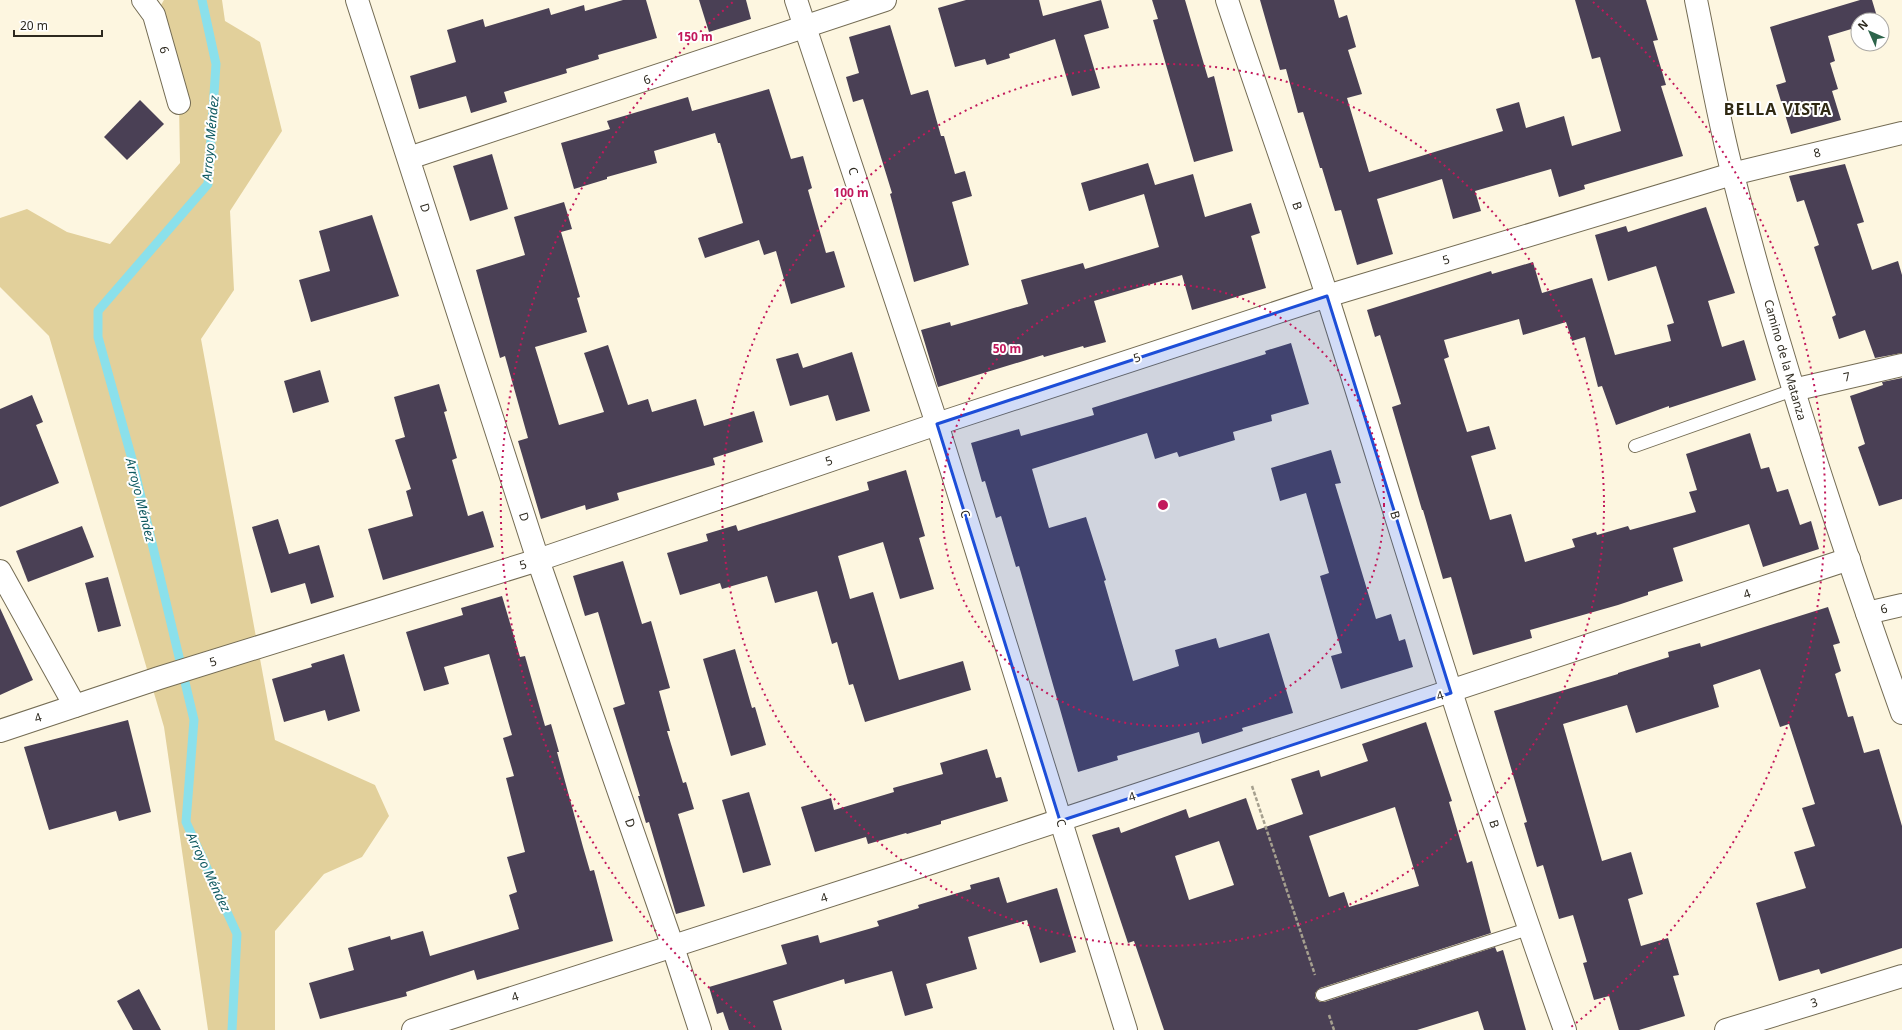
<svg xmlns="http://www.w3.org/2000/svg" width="1902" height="1030" font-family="'Noto Sans',sans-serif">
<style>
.green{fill:#e2d09b}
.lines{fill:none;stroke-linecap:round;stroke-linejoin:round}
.stream{stroke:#8be0eb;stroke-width:9}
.building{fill:#4a4055;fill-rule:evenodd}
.lane-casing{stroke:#746c54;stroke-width:14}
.street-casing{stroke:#746c54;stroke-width:24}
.secondary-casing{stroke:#746c54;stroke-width:24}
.path{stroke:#a6a08f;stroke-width:2.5;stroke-dasharray:4 2;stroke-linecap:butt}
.lane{stroke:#fff;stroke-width:12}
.street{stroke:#fff;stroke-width:22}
.secondary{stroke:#fff;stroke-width:22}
.marked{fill:#1d4ed8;fill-opacity:0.2;stroke:#1d4ed8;stroke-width:3;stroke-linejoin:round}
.ring{fill:none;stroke:#c2185b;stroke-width:2;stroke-dasharray:2 4}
.labels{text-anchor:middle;stroke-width:4;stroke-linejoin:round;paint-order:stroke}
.street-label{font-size:12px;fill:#2d291f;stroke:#fff}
.water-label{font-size:13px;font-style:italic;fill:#0f5a61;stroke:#fff}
.district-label{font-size:16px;font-weight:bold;letter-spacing:1px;fill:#302913;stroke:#fff}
.centre{fill:#c2185b;stroke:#fff;stroke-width:2}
.ring-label{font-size:12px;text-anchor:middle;font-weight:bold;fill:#c2185b;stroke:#fff;stroke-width:4;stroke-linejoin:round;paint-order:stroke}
</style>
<rect width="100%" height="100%" fill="#fdf6e0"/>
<path class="green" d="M164,0h58l3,21 35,21 22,89 -52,80 4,79 -33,49 74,401 100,45 14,31 -27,41 -38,17 -49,57v99h-67l-44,-303 -115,-391 -49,-49v-69l27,-9 40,23 43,12 70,-81 -1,-60 -21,-93z"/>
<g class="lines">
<path class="stream" d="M202,0l14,64 -8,120 -110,127v26l34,122 62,261 -8,102 51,112 -5,96"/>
</g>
<g class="building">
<path d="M623,0h23l11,38 -59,17 1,4 -33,10 1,4 -63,19 3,10 -36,11 -5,-17 -47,13 -9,-33 46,-14 -9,-32 36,-11 2,8 64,-19 2,7 33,-10 1,6z"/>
<path d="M699,0h47l5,19 -42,13z"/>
<path d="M966,0h73l4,16 58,-16 8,28 -25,7 16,53 -28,8 -17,-57 -46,15 1,4 -23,7 -2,-6 -30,8 -17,-59z"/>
<path d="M1152,0h33l23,78 6,-2 19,75 -39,11 -41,-142 5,-1z"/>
<path d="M1260,0h74l5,18 8,-3 9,32 -8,3 14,44 -15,4 22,74 134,-41 -7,-22 23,-7 7,26 38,-12 8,30 49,-15 -21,-74 -8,2 -17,-59h71l12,40 -5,1 13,44 -5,1 22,70 -99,29 1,4 -26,8 -8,-28 -76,22 6,20 -28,8 -11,-40 -65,20 16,55 -36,11 -16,-55 -6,1 -13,-43h-2l-17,-56 -5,1 -12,-44 -6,1z"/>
<path d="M1860,0h12l6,20h-20v7l-30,9 7,25 -5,2 8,26 -6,2 9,29 -50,14 -15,-49 10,-3 -16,-55z"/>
<path d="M890,25l21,70 17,-5 13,46h3l11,38 10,-3 7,25 -20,6 17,63 -55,17 -24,-88 2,-1 -29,-94 -10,3 -7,-25 13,-4 -10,-36z"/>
<path d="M769,89l22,70 12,-3 9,32 -4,2 18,63 8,-2 11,36 -54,17 -15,-53 -12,4 -5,-15 -54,18 -7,-20 45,-15 -23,-80h-2l-3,-10 -61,18 3,12 -50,14v2l-33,10 -13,-46 49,-14 -3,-8 81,-24 4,14z"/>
<path d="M140,100l24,24 -37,36 -23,-23z"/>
<path d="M492,154l16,55 -38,12 -17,-55z"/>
<path d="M1148,163l7,22 38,-11 12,43 46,-14 9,30 -9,3 15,52 -74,22 -10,-35 -88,26 12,41 -22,6 -1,-2 -39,11 -1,-2 -105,32 -17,-57 29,-8 1,4 77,-22 -7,-24 62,-17 2,6 74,-22 -15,-53 -55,17 -8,-28z"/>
<path d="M1845,164l19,58 -7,2 15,46 26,-9 4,14v78l-27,5 -10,-28 -26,9 -7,-22 4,-2 -22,-68 5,-2 -15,-45 -7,2 -8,-26z"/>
<path d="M564,202l8,27 -11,3 19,65 -3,1 10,34 -52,15 24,78 45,-13 -20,-59 24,-8 20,60 20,-6 4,13 44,-13 8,27 50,-15 9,31 -50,16 2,7 -98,28 2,7 -33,10 -1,-5 -44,14 -23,-78 10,-3 -23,-82 -5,2 -24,-88 49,-15 -11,-38z"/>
<path d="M1706,207l29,86 -27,8 14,46 22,-7 12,40 -87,28v-2l-53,19 -14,-39 -4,1 -13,-50 -13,4 -6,-19 -43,13 -4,-16 -75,21 5,17 -5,2 23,73 22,-6 7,23 -25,7 19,64 21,-6 14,48 50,-15 -3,-8 24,-7 1,3 31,-9 2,4 66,-18 -7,-20 8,-2 -11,-36 64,-21 11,36 8,-2 8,25 11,-3 12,36 11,-4 8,28 -56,18 -14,-43 -76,24 10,33 -35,11v3l-30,10 -88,25 2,8 -59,17 -22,-78 -8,2 -20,-69h-1l-30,-103 9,-3 -21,-69 -5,2 -8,-27 124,-39 1,3 41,-12 9,31 50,-15 23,77 56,-14 -4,-16 7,-2 -18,-57 -48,15 -13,-46 31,-9 2,6z"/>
<path d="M372,215l27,81 -88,26 -12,-42 31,-9 -11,-40z"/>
<path d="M1291,343l18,61 -38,11 1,6 -39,11 2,8 -56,17 -2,-5 -22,7 -8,-26 -115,36 17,59 37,-11 20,63 -2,1 29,100 46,-15 -4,-16 41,-12 3,10 50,-15 24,80 -51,15 1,3 -41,13 -3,-12 -82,24 1,4 -40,12 -59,-206 -3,1 -15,-51 -5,2 -11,-37 -3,1 -11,-39 48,-14 2,7 73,-21 -2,-7 174,-54 -1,-3z"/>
<path d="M852,352l18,59 -34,10 -8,-26 -38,11 -14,-47 22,-6 5,15z"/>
<path d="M320,370l9,32 -36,11 -9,-32z"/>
<path d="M1902,378v121l-23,7 -21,-59 7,-3 -15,-48 33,-11 -1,-3z"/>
<path d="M439,384l8,27 -3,1 13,46 -5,2 16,56 15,-5 11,36 -111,33 -15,-51 45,-13 -7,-25 5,-2 -16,-49 10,-3 -11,-40z"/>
<path d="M32,395l11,27 -7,3 23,58 -59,24v-98z"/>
<path d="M1331,450l10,33 -6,1 41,135 15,-5 8,27 6,-2 8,28 -72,22 -10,-33 11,-3 -22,-77 9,-3 -23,-80 -26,8 -9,-33z"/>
<path d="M906,470l19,66 -6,2 15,51 -34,10 -17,-57 -45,14 12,43 23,-7 26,88 64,-19 8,29 -106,32 -12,-38 -4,1 -12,-43 -5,2 -15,-53 -42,12 -8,-27 -45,13 -2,-6 -40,12 -13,-42 41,-12 -2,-7 30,-9 2,6 131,-41 -2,-8z"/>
<path d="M278,519l11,35 30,-9 15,52 -23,7 -6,-21 -34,10 -19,-66z"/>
<path d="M82,526l12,31 -66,25 -12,-31z"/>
<path d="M623,561l19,63 9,-3 19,67 -11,3 11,40h-3l16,52 3,-1 8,27 -16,5 27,92 -29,8 -27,-92 -3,1 -8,-27h2l-27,-88 12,-4 -27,-92 -13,4 -12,-40z"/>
<path d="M108,577l13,49 -23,6 -13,-49z"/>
<path d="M502,596l18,61 5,-1 20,70 6,-2 8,28h-2l26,95 7,24 4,-1 19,71 -136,39 -3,-10 -68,22 1,4 -87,23 -11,-36 45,-13 -6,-22 42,-12 1,4 32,-9 7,25 89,-27 -10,-34 8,-3 -10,-35 18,-5 -19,-74 8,-2 -11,-38 9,-3 -23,-81 -45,13 5,17 -25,7 -18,-59 57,-17 -2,-7z"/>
<path d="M1828,607l12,36 -7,2 8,26 -6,3 13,43 5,-1 11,37 15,-4 23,77v122l-81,26 -2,-5 -40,12 -23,-78 50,-15 -12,-36 21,-6 -13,-38 13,-4 -26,-80 -9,3 -20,-58 -47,16 6,22 -83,26 -9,-28 -64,19 39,137 29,-9 12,42 -15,5 13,47 27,-8 11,37 -6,1 12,40 -46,14h-20l-10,-34 -15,4 -11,-37 4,-1 -14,-47 -14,4 -16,-54 -6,2 -13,-44 3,-1 -33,-111 124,-37v-1l51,-16 -1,-5 32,-9 1,4z"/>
<path d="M0,608l33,72 -33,15z"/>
<path d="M735,649l17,59 3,-1 11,38 -35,11 -28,-97z"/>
<path d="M344,654l16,57 -32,10 -3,-11 -41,12 -12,-43 40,-12 -1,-3z"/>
<path d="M128,720l23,92 -32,9 -3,-10 -67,19 -25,-83z"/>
<path d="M1426,722l26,79 -3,1 18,61 5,-2 19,72 -171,55 -5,5v5l5,4h4l171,-55 2,5 6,-2 23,80h-42l-6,-19 -61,19h-253l-30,-89 -6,2 -36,-108 27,-8 2,6 65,-24 3,9 57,-20 11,32 46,-16 -12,-35 28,-9 2,7 47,-16 -6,-17zM1395,807l24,79 -70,21 -5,-15 -15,5 -20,-61zM1219,841l15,44 -45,15 -14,-44z"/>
<path d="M987,749l9,29 5,-1 7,24 -67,20v3l-34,10 -1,-1 -38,11 -2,-7 -51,15 -14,-45 30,-9 3,12 60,-18 -1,-4 50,-14 -3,-11z"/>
<path d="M749,792l22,73 -28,8 -21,-73z"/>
<path d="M999,877l8,26 50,-15 19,64 -36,11 -13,-43 -59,17 9,32 -51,15 7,24 -28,8 -13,-45 -47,13 -1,-5 -71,22 9,29h-53l-6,-18 -6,2 -8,-27 78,-23 -6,-19 37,-10 2,8 59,-17 -2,-5 42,-13 -1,-3 53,-16 -1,-4z"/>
<path d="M139,989l22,41h-28l-16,-29z"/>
</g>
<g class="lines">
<defs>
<g id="lane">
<path d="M1635,446l158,-56"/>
<path d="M1322,995l206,-66"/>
</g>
<g id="street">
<path d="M143,0l11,15 25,88"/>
<path d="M357,0l181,560"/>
<path d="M796,0l141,424 189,606"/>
<path d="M1227,0c33,100 69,199 101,299 77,244 150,490 237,731"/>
<path d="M409,158l476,-158"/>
<path d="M1732,174l170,-41"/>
<path d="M1793,390l109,-25"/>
<path d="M0,571l75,135"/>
<path d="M1867,613l35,-8"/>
<path d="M413,1030c480,-153 958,-311 1436,-471"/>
<path d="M1726,1030l176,-54"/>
</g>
<g id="secondary">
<path d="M1696,0c12,58 22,118 37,175 46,182 106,361 169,538"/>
<path d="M538,560l135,387 27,83"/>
<path d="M0,731l159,-53 379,-118 399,-136 390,-128 405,-122"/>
</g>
</defs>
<use href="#lane" class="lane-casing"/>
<use href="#street" class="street-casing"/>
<use href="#secondary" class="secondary-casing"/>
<g class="path">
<path d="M1252,786l63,189"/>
<path d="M1329,1015l5,15"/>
</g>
<use href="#lane" class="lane"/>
<use href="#street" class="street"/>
<use href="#secondary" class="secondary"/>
</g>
<path class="marked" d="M1327,296l124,397 -391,128 -123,-397z"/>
<g class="ring">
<circle cx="1163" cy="505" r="221"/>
<circle cx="1163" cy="505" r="441"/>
<path d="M755 1027A662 662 0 0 1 733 2M1593 2A662 662 0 0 1 1571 1027"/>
</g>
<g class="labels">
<g class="street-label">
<text transform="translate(164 50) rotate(74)" y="4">6</text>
<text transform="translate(647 80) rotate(-18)" y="4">6</text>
<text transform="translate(1817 153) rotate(-14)" y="4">8</text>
<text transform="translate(853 171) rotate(72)" y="4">C</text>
<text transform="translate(1297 206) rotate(71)" y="4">B</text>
<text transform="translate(425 208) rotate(72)" y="4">D</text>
<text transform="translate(1446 260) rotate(-17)" y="4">5</text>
<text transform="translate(1137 358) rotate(-18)" y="4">5</text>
<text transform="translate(1785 360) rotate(74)" y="4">Camino de la Matanza</text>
<text transform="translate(1847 377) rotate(-13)" y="4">7</text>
<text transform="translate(829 461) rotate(-19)" y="4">5</text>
<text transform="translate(965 514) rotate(73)" y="4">C</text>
<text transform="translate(1395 515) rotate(73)" y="4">B</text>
<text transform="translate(524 517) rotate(72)" y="4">D</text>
<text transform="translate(523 565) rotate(-17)" y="4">5</text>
<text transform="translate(1747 594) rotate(-19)" y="4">4</text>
<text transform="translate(1884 609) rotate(-13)" y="4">6</text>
<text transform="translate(213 662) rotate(-17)" y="4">5</text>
<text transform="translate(1440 696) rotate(-18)" y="4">4</text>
<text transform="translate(38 718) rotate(-18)" y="4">4</text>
<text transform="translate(1132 797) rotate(-18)" y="4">4</text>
<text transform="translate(630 823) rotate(71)" y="4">D</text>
<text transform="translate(1061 823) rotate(73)" y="4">C</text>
<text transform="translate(1494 824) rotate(72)" y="4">B</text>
<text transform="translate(824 898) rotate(-18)" y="4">4</text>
<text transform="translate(515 997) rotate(-18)" y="4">4</text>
<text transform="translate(1814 1003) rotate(-17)" y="4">3</text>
</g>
<g class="water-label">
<text transform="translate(210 138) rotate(-85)" y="5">Arroyo Méndez</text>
<text transform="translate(141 500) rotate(76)" y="5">Arroyo Méndez</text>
<text transform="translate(209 872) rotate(65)" y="5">Arroyo Méndez</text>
</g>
<g class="district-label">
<text x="1778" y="115">BELLA VISTA</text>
</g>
</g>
<circle cx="1163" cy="505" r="6" class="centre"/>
<g class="ring-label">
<text x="695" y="41">150 m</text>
<text x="851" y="197">100 m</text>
<text x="1007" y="353">50 m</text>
</g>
<g transform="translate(1870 32) rotate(315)"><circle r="19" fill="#ffffff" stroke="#aba9a5"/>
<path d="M0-3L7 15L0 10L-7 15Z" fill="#2d644b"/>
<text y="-6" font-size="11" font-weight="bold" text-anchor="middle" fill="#2d291f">N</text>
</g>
<path d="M14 30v6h88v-6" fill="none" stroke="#2d291f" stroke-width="2"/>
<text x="20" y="30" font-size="12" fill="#2d291f" stroke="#ffffff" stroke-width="3" paint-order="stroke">20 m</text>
</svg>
